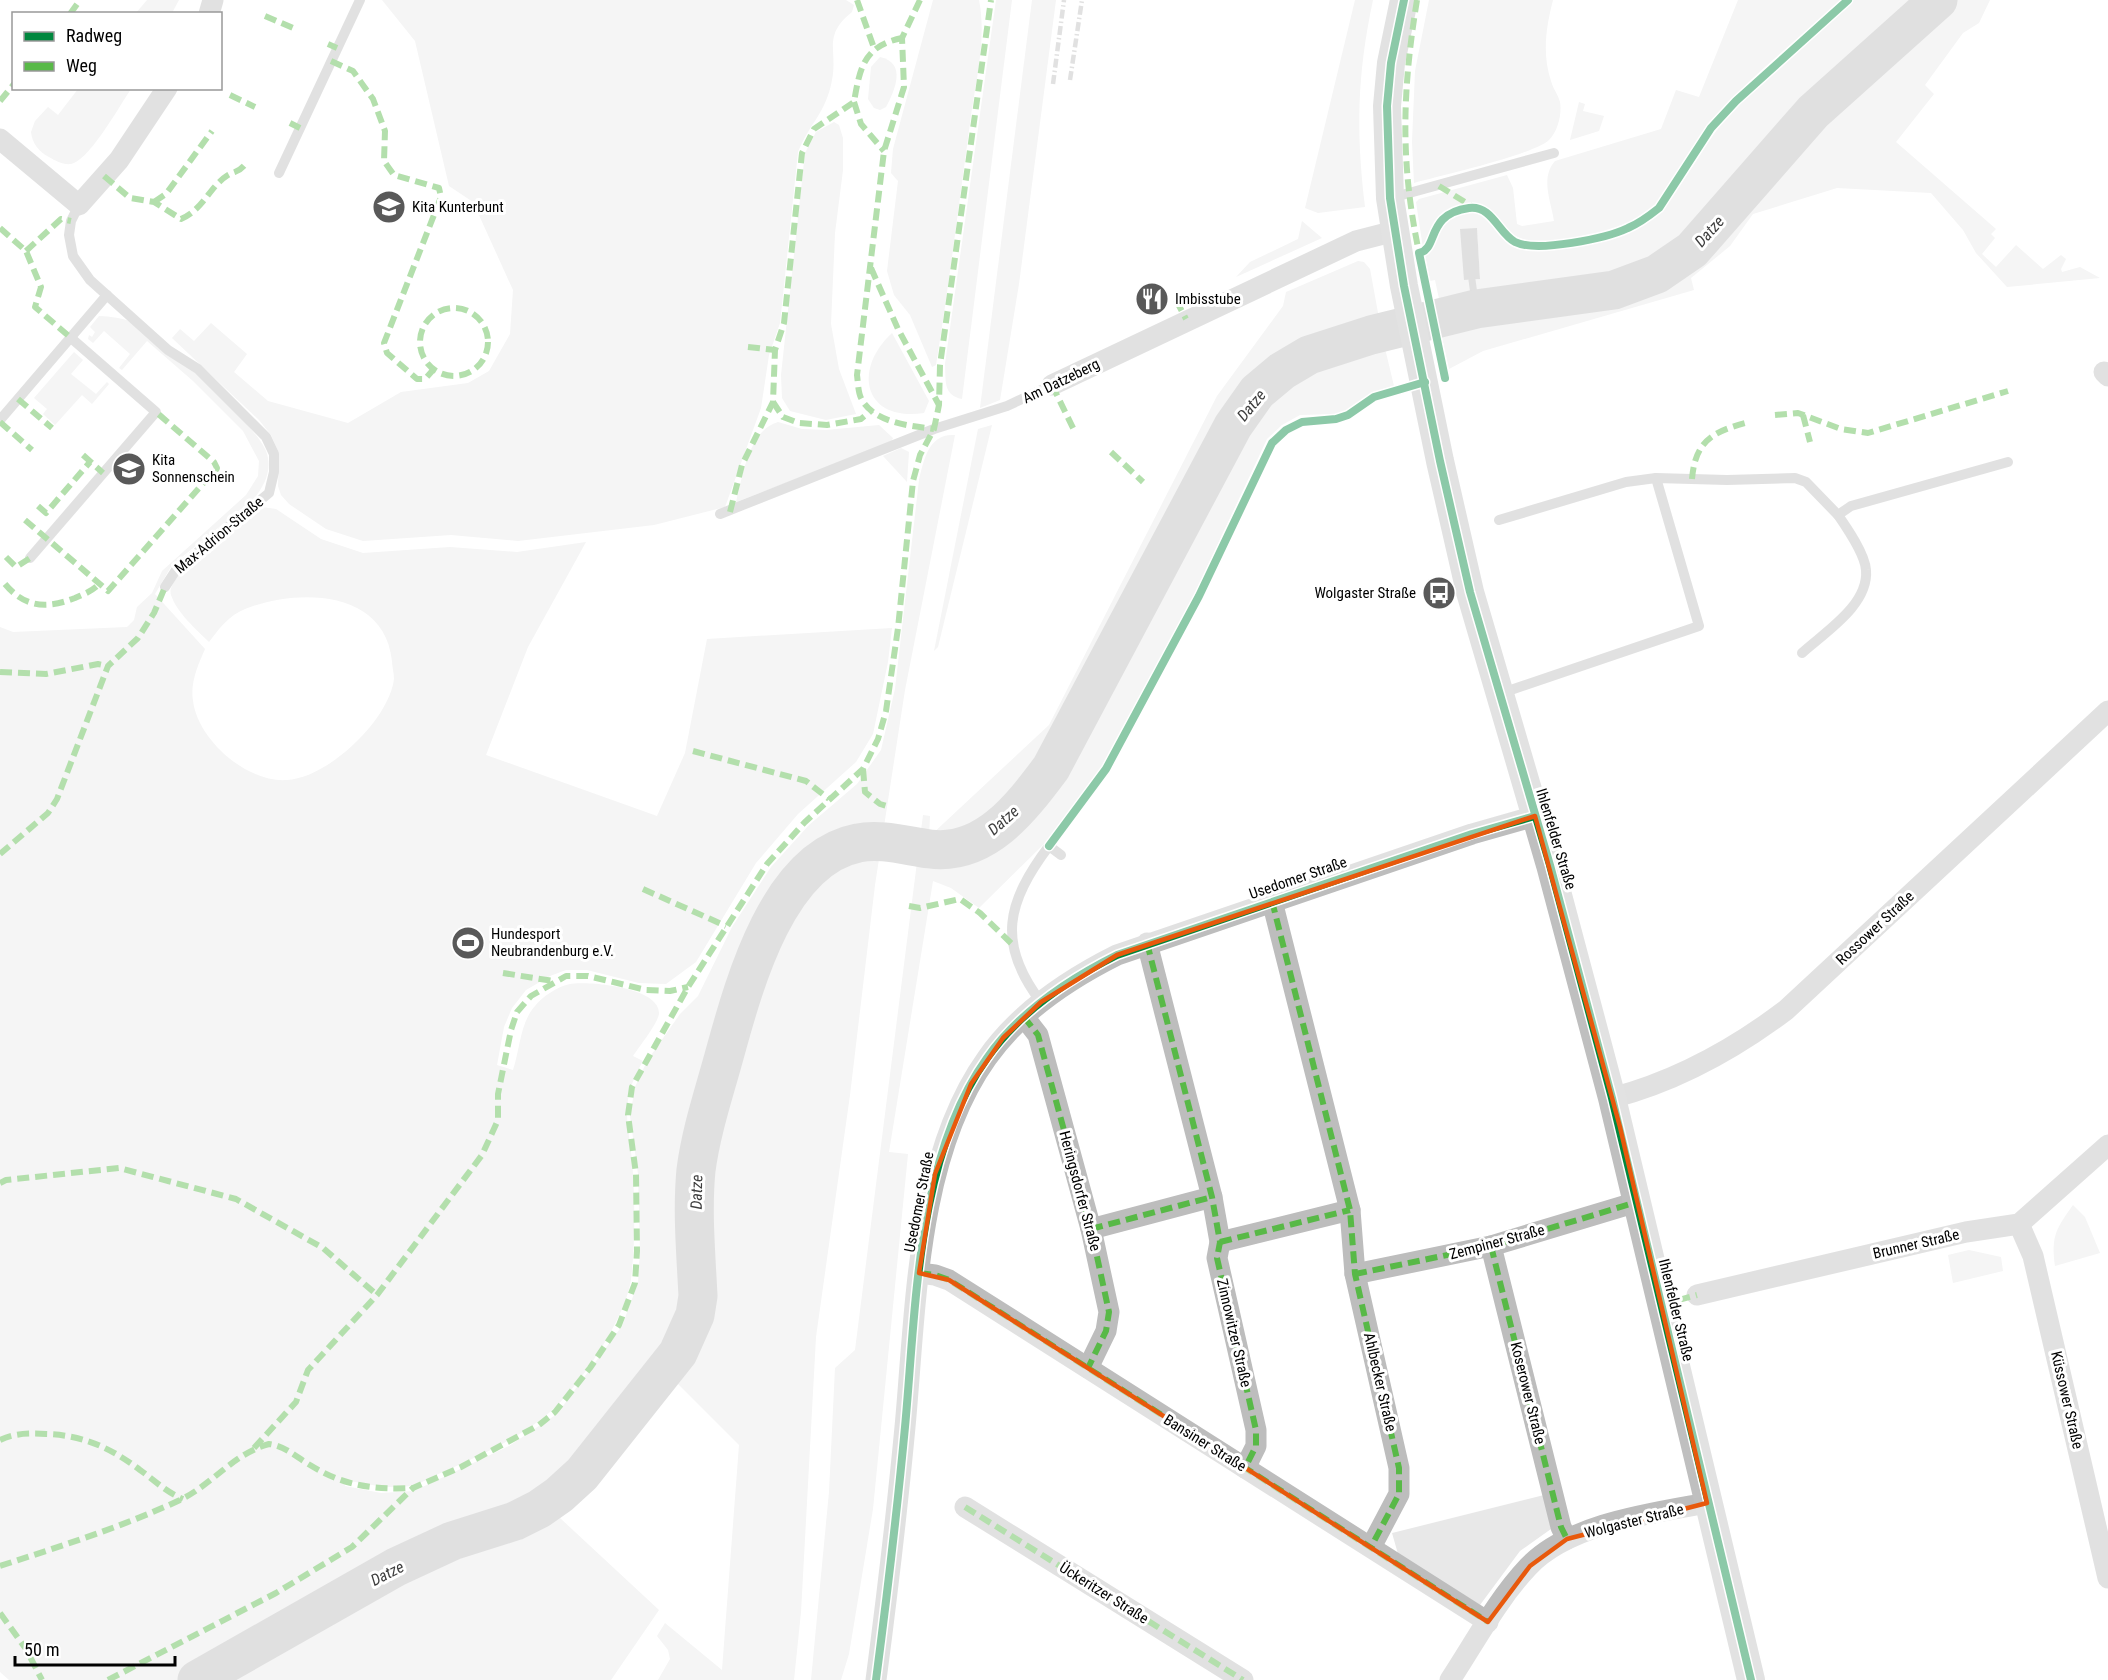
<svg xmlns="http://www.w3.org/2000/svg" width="2108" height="1680" font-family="'Roboto Condensed',sans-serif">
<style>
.green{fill:#e8e8e8;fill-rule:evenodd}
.water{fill:#bababa}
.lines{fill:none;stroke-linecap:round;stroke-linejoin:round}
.stream{stroke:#bababa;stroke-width:7}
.river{stroke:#bababa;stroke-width:39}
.lane{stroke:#bdbdbd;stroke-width:10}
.street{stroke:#bdbdbd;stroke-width:21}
.secondary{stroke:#bfbfbf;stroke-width:28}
.rail{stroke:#bdbdbd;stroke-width:4.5;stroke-dasharray:9 3 1.5 3;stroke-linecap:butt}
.quiet{stroke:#58b947;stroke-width:6;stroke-dasharray:12 6;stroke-linecap:butt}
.cycleway-casing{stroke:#fff;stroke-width:11}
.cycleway{stroke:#00873e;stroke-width:8}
.marked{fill:none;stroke:#e8590c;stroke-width:4.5;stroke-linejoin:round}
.labels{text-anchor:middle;stroke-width:6;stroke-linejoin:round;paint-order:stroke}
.poi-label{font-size:15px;fill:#000;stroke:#fff;text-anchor:start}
.street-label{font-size:15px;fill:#000;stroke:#fff}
.water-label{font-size:16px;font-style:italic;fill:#3e3e3e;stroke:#fff}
</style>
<rect width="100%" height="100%" fill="#fff"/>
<g class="green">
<path d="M147,0h32l-7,13h-36z"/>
<path d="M382,0h464l8,5 -2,7c-30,24 -14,38 -20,68 -6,33 -23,44 -34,72l-18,171 -11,32 -8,53 -36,99 -71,18 -136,16 -67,-6 -88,6 -37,-12 -37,-25 -8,-9 -3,-9 1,-33 -8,-18 -12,-15 -87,-82 8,-9 14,12 17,-18 36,31 -13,18 34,29 80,22 53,-31 67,-9 21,-12 21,-37 3,-44 -40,-88 -24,-16 -34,-145z"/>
<path d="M933,0h46c8,41 -4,83 -9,123 -11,81 -21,161 -34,242l-4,2 -22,-52 -16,-20 -7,-24 11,-90 -7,-8 2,-24z"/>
<path d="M996,0h16l-50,399c-19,-4 -16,-18 -17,-35z"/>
<path d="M1032,0h24l-37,284 -19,116 -20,8z"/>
<path d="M1355,0h18c-16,75 -17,131 -8,207l-47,6 -13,-5z"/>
<path d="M1429,0h124c-7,27 -11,54 -2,81 2,8 7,13 9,21 2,12 -2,29 -11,38 -16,15 -110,36 -135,43l-2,-41 3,-71z"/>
<path d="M1738,0h104c-43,39 -97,79 -133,125 -27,34 -40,81 -82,101 -21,9 -87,21 -107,12 -11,-4 -15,-14 -23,-21 -17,-15 -45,-18 -60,3 -6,8 -8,19 -14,28l-7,-46 3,-3 88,-24 6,13 4,36 5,2 32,-5c-3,-20 -14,-43 1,-60l106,-32 15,-39 23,7z"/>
<path d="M1853,0h137l-11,23 -16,10 -38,52 9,9 -38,48 100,87 -5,5 4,4 -13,16 14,13 20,-22 27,24 18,-14 5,4 -5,10 1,3 18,-5 20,11 -93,9 -31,-34 -13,-23 -32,-37 -94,-5 -84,26 -23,32 -39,32 3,12 -211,61 -34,18 -9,-40 5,-2 -10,-47 -5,1 -5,-26c8,-11 12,-28 22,-37 5,-4 11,-5 18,-6 28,-3 32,31 56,38 44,-2 110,-4 142,-41 25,-31 42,-67 68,-97 37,-41 82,-75 122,-112zM1477,228l3,51 -16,1z"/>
<path d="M880,57c27,6 15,33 6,50l-6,3 -6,-2 -6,-9 3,-32z"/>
<path d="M78,89h53c-11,16 -42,72 -60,75 -8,1 -15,-3 -22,-7 -10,-5 -17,-14 -18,-25l4,-11 13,-14 10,8z"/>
<path d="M1579,102l6,2 -2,7 21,5 -5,15 -29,9z"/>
<path d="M834,122l5,3 4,13v32l-8,63 -4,91 8,45 17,45 -30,6 -36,-9 -8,-13 -1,-23 24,-222 11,-21z"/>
<path d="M1302,221l20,17 -86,39 14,-15 48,-23z"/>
<path d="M1358,261l6,1 6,7 13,71 11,46 -23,8 -25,17 -11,3 -35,1 -18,10 -15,14 -72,154 -92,173 -58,77 -66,65 -28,-20 -18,-7 -44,271 19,2 -35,355 -24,145 -8,26h-30l18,-188 6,-124 20,-18 68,-535 7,1 -1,21 120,-112 168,-329 66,-90 3,-14z"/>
<path d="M99,316c10,0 28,3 36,7 26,15 125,104 132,131 5,18 -3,32 -14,46l-81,65 -17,29 50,55c-7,16 -15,34 -12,52 5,39 54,82 94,79 41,-2 102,-60 107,-101 0,-6 -2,-13 -2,-18 -7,-72 -95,-73 -147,-52 -16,6 -27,21 -36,33 -13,-13 -32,-29 -38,-47 -7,-21 74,-75 91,-88l14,2 45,30 42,14 87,-6 67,5 69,-10 -58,105 -42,108 171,61 28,-63 22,-114 185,-11 -4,34 -15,72 -17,28 -58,52 -42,49 -60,99 -30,22 -27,-1 -52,-13h-21l-16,6 -24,14 -14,18 -8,19 -7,38 16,5c7,-21 7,-47 22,-64 7,-9 23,-20 35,-22 18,-3 89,3 89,29 0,9 -20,34 -26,43l10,5c-27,46 -12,65 -10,114 2,34 2,70 -2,104 -5,39 -51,107 -81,133 -31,27 -70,43 -107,60 -9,4 -19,10 -29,13 -24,6 -48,-2 -71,-5l2,6 36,7 33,-2 95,-45 48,-32 65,-88 16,-43 2,-32 -2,-77 -8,-58 5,-29 12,-26 33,-47 18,-18 34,-69 39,-60 38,-42 48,-41 24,-34 14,-61 24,-209c5,-21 10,-47 36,-45l-50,255 -30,195 -25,210 -34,242 -15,275 -7,68h-136l12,-21 -2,-9 -11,-14 8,-13 57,47 17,-225 -62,-62 -117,135 99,92 -48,70h-602l-9,-8v-1045l13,5 114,-5 7,-7 3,-13 15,-14 10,-22 84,-76 12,-19 1,-15 -16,-30 -50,-50 -46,-40 -25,29 -3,-2 11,-14 -26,-23 -11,12 -5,-4 1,-4 3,2 3,-5 -5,-5z"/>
<path d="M892,333l37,68 -5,12c-60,9 -72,-43 -32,-80z"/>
<path d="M74,352l9,8 -12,14 25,20 11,-12 2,2 -17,20 -10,-9 -27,30 -12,-11 4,-5 -13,-11z"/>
<path d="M778,422l24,7 24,1 53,-5 14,13 -2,5 -155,59c7,-27 13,-72 42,-80z"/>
<path d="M992,425l-54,222 -4,4 44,-222z"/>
<path d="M901,448l8,4 -2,30 -24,-26z"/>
<path d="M2073,1205l12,12 15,36 -45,13c-4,-30 1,-37 18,-61z"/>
<path d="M1969,1250l32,7 2,14 -50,12 -5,-28z"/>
<path d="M1544,1495l7,34 -31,22 -40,54 -82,-51 -6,-21z"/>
</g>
<path class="water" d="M1477,228l3,51 -16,1 -4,-51z"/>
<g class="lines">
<path class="stream" d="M1472,280l4,29"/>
<path class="river" d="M197,1680l199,-113 56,-26 63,-20 24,-12 20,-14 23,-21 96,-121 17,-38 3,-19c-2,-41 -6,-85 -2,-126 5,-38 17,-74 27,-110 19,-68 52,-201 135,-217 22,-5 49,3 72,6 55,7 91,-41 121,-81l182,-342 24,-34 25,-21 27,-16 62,-20 105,-26 138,-19 43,-16 35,-24 121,-138 125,-112"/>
<g class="lane">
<path d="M279,173l81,-173"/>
<path d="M1391,198l163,-45"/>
<path d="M79,205l-8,16 -2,14 4,21 17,24 78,70 30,19 68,68 8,17v18l-5,21 -93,77 -11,17"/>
<path d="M0,420l107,-125"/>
<path d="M720,514l214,-85 73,-23 45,-21"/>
<path d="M1499,520l127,-38 30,-4"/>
<path d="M30,558l126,-146 -85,-74"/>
<path d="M1802,653c23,-21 67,-48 64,-83 -1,-16 -19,-42 -28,-55"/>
<path d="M1502,693l197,-67 -43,-148 71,2 68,-2 11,4 32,33 13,-9 157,-44"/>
<path d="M1041,1002c-45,-59 -34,-100 8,-156l12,9"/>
</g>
<g class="street">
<path d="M209,14l4,-14"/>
<path d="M0,139l79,66 40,-45 48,-72"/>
<path d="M2104,372l4,4"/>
<path d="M1052,385l304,-144 39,-10"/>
<path d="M1272,901l78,309 5,64 44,194v26l-28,53"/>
<path d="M1147,943l65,254 8,45 -3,16 39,172v16l-11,22"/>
<path d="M1024,1017l14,18 53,194 18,83 -3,19 -18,37"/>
<path d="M1612,1098c65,-17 121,-48 174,-88l322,-299"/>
<path d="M2019,1224l14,32 75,322"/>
<path d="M1091,1229l121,-32"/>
<path d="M1220,1242l130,-32"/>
<path d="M1491,1246l70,281 6,12"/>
<path d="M919,1273l16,2 14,5 539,342"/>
<path d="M1355,1274l136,-28 146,-44"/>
<path d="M1697,1295l269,-63 53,-8 89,-79"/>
<path d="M965,1507l278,173"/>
<path d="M876,1680c11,-84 21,-168 29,-253 11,-117 11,-270 82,-369 32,-46 80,-78 130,-103l355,-121 63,-18"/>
<path d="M1450,1680c25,-38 47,-80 78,-113 40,-43 124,-54 179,-64"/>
</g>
<path class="secondary" d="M1404,0l-13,63 -4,43 3,92 14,88 36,175 30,131 80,273 62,233 139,582"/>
<g class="rail">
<path d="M1070,80l12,-80"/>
<path d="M1053,84l11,-84"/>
</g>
<g class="quiet">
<path d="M857,0l17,48"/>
<path d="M920,0l-18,38 2,49 -20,64 -27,224c1,7 1,17 4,23 12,25 50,28 73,31"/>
<path d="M1417,0c-15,92 -17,165 3,257"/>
<path d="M70,14l10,-14"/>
<path d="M265,16l28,12"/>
<path d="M328,44l9,4"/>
<path d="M331,61l22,10 20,28 12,32 -1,30 10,14 45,13 2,9 -57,146 3,10 30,26h8l8,-9"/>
<path d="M230,95l25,12"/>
<path d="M0,101l14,-17"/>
<path d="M854,102l7,22 23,27"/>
<path d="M290,123l10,5"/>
<path d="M104,176l26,22 24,4 27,17c23,-10 28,-32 47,-44 9,-5 11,-2 19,-13"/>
<path d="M1439,186l34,21"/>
<path d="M154,202l12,-8 46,-63"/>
<path d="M0,228l26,23 15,36 -6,20 36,31"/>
<path d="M26,251l35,-32 10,2"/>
<path d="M871,268l27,61 41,76"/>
<path d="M1176,300l10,19"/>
<circle cx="454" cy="342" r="34"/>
<path d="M748,347l27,3"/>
<path d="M1052,385l23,47"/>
<path d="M18,399l34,29"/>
<path d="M773,402l10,15 16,6 28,2 34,-6 11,-9"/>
<path d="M1775,415l23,-2 43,16 27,4 140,-42"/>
<path d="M1803,415l7,27"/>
<path d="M0,422l32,28"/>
<path d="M1111,452l32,30"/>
<path d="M83,455l20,18"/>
<path d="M1692,479c3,-37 20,-47 53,-56"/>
<path d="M38,506l8,7 44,-51"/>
<path d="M730,512l12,-47 31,-63 2,-52 9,-27 18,-170 12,-24 40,-27c6,-35 10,-56 48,-64"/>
<path d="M25,520l83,71 99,-112 7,-4 3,-7 -3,-6 -58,-50"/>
<path d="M6,557l10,10 14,-9"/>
<path d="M5,584c20,24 42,25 70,14 9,-4 18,-7 25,-15"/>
<path d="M0,672l46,2 52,-10 10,2"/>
<path d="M693,751l113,30 23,18"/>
<path d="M863,769l2,23 15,12 10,3"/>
<path d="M0,854l48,-41 9,-14 51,-133 30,-28 16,-25 11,-26"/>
<path d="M643,889l83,37"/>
<path d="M1272,901l78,309 5,64 44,194v26l-28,53"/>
<path d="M909,906l11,2 40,-9 20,14 34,33"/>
<path d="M1147,943l65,254 8,45 -3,16 39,172v16l-11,22"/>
<path d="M503,973l50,8"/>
<path d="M1024,1017l14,18 53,194 18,83 -3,19 -18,37"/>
<path d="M0,1183l6,-3 113,-12 117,31 87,49 54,47"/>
<path d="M1091,1229l121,-32"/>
<path d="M1220,1242l130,-32"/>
<path d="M1491,1246l70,281 6,12"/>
<path d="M919,1273l16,2 14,5 539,342"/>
<path d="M1355,1274l136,-28 146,-44"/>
<path d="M1661,1305l36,-10"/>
<path d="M0,1440c14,-7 31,-7 46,-6 37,1 65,14 94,36 14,10 26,22 43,29"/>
<path d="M254,1448l42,-46 12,-32 69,-75 105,-140 16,-35v-26l13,-64 6,-18 14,-16 35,-20h22l58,14 24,1 18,-4"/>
<path d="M965,1507l278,173"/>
<path d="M0,1566c61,-20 122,-39 180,-66 33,-16 53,-46 89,-56 16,2 27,13 41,21 34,21 64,25 103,23"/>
<path d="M0,1613l26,36 16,31"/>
<path d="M108,1680l168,-87 76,-46 61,-59 48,-21 78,-42 16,-13 35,-44 29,-43 16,-42 2,-32 -1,-77 -8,-59 4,-28 56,-100 79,-123 38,-42 58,-53 15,-30 8,-28 12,-83 15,-147 7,-26 14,-26 5,-24 1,-40 51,-365"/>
</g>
<defs>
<g id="cycleway">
<path d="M1404,0l-13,63 -4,43 3,92 14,88 36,175 30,131 80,273 62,233 139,582"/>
<path d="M1445,378l-26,-125c20,-4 6,-39 50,-45 23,-3 30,26 46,34 22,11 92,-4 113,-14 12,-5 21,-12 31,-20l52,-80 25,-27 112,-101"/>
<path d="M1049,846l57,-77 93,-173 73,-153 14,-13 16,-8 34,-3 12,-4 26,-18 51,-15"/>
<path d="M876,1680c11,-84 21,-168 29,-253 11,-117 11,-270 82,-369 32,-46 80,-78 130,-103l355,-121 63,-18"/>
</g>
</defs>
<use href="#cycleway" class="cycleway-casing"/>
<use href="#cycleway" class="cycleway"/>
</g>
<path d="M0 0H2108V1680H0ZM1535,816l85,311 87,376 -140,36 -37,27 -42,56 -539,-342 -30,-7 16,-99 36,-90 32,-46 38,-36 76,-47z" fill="#fff" fill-opacity=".55" fill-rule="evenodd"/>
<path class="marked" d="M1535,816l85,311 87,376 -140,36 -37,27 -42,56 -539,-342 -30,-7 16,-99 36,-90 32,-46 38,-36 76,-47z"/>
<defs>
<symbol id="school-disc" viewBox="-11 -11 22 22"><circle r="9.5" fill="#595959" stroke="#fff"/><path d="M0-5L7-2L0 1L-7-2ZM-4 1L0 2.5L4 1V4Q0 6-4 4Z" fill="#fff"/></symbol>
<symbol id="restaurant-disc" viewBox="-11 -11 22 22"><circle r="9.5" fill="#595959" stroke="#fff"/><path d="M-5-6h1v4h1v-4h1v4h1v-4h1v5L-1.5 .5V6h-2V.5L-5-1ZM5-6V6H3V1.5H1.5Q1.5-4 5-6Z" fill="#fff"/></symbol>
<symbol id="bus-disc" viewBox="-11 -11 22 22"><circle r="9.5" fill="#595959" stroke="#fff"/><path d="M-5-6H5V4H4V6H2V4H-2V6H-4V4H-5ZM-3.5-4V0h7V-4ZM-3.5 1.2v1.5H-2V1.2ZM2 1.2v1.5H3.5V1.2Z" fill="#fff"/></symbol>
<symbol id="stadium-disc" viewBox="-11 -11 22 22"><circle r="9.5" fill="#595959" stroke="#fff"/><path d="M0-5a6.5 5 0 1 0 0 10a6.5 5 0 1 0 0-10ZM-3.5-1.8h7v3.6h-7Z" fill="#fff"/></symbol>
</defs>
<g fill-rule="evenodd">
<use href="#school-disc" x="370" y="188" width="38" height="38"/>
<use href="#restaurant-disc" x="1133" y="280" width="38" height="38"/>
<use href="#school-disc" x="110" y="450" width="38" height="38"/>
<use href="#bus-disc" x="1420" y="574" width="38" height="38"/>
<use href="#stadium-disc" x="449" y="924" width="38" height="38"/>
</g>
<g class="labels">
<g class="poi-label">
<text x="412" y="212">Kita Kunterbunt</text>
<text x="1175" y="304">Imbisstube</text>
<text x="152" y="465">Kita<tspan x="152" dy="17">Sonnenschein</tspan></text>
<text x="1416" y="598" text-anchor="end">Wolgaster Straße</text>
<text x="491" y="939">Hundesport<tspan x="491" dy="17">Neubrandenburg e.V.</tspan></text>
</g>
<g class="street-label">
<text transform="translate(1061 381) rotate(-26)" y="5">Am Datzeberg</text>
<text transform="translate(219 535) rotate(-40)" y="5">Max-Adrion-Straße</text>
<text transform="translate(1556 839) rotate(73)" y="5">Ihlenfelder Straße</text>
<text transform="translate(1298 878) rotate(-19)" y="5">Usedomer Straße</text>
<text transform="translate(1875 928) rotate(-43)" y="5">Rossower Straße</text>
<text transform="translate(1080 1191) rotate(75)" y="5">Heringsdorfer Straße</text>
<text transform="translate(919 1202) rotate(-79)" y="5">Usedomer Straße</text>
<text transform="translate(1497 1242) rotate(-15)" y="5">Zempiner Straße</text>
<text transform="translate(1916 1244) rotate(-13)" y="5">Brunner Straße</text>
<text transform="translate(1676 1310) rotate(76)" y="5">Ihlenfelder Straße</text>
<text transform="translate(1234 1333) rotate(77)" y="5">Zinnowitzer Straße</text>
<text transform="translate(1380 1382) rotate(77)" y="5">Ahlbecker Straße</text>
<text transform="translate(1528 1393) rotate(76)" y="5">Koserower Straße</text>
<text transform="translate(2067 1400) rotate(77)" y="5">Küssower Straße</text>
<text transform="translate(1205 1443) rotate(32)" y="5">Bansiner Straße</text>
<text transform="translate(1634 1521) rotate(-14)" y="5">Wolgaster Straße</text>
<text transform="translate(1104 1593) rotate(32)" y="5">Ückeritzer Straße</text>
</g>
<g class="water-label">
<text transform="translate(1709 231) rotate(-48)" y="6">Datze</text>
<text transform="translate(1251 405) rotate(-50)" y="6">Datze</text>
<text transform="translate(1003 820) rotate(-41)" y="6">Datze</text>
<text transform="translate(696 1192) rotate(-89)" y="6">Datze</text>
<text transform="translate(387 1573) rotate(-27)" y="6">Datze</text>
</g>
</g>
<rect x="12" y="12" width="210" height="78" fill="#ffffff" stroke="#999999" stroke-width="1.5"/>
<rect x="24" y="32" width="30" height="9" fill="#00873e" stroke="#999999" stroke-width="1.5"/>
<text x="66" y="42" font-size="18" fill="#000000">Radweg</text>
<rect x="24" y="62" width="30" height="9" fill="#58b947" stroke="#999999" stroke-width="1.5"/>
<text x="66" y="72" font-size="18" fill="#000000">Weg</text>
<path d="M15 1656v9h160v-9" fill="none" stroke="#000000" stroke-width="3"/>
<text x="24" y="1656" font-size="18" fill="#000000" stroke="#ffffff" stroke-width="4.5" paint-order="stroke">50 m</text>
</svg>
